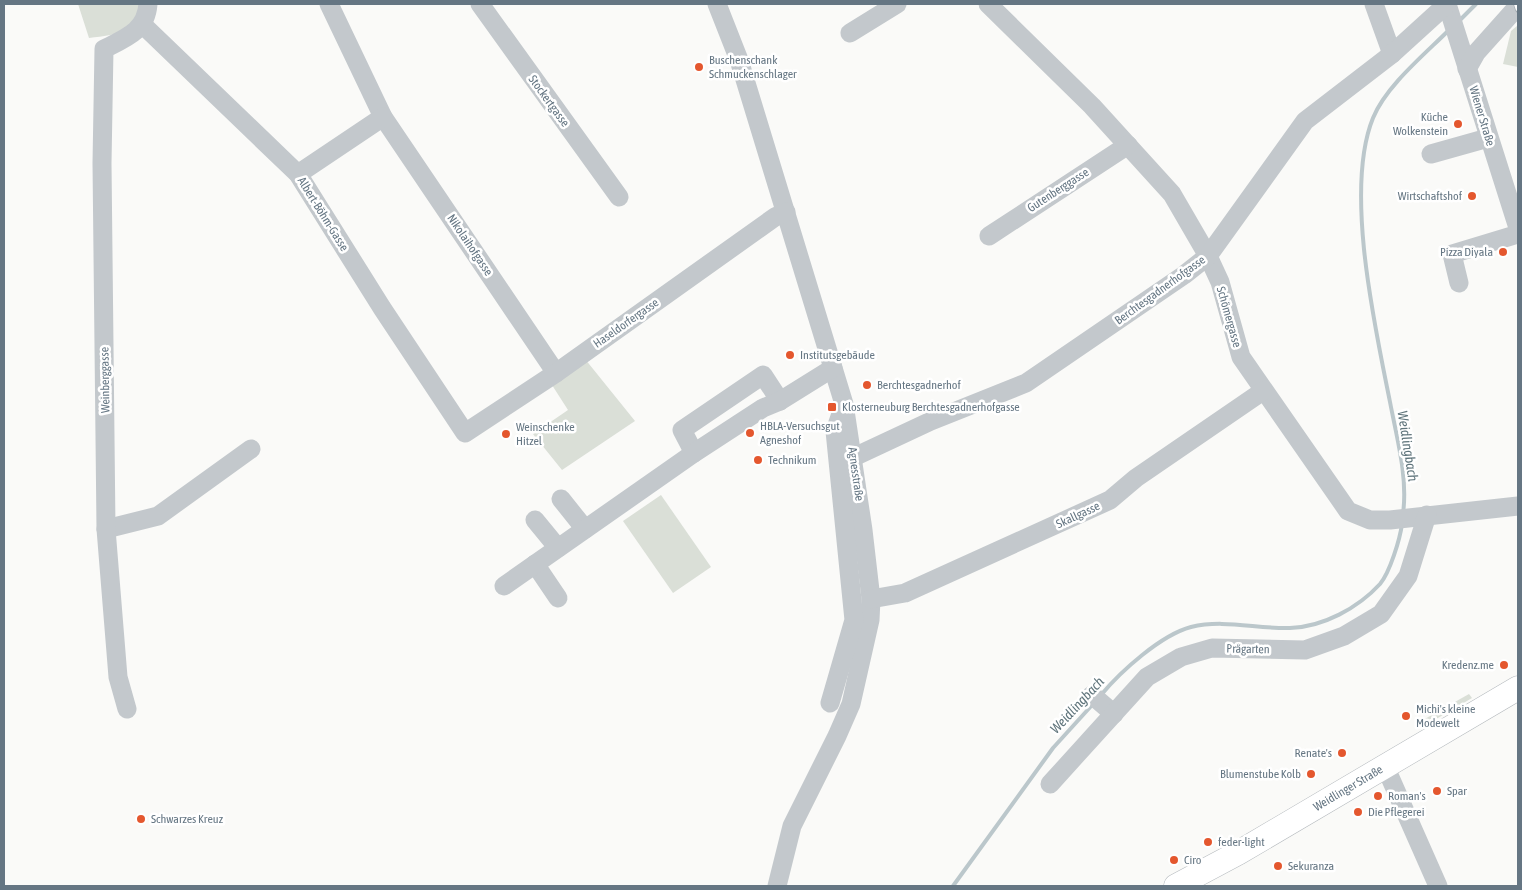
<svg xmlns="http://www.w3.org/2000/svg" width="1522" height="890" font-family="'Asap Condensed',sans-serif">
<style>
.green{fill:#dadfd7}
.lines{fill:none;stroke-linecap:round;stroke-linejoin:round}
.stream{stroke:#bbc7cb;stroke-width:4}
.major-casing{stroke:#b5babe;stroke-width:25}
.minor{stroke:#c3c8cc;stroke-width:19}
.major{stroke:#fff;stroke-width:24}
.rail-casing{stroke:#a2aab0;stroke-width:5.5}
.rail{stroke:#fff;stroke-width:4;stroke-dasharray:11;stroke-linecap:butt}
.poi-dot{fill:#e4572e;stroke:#fff;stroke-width:2}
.labels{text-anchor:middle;stroke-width:5;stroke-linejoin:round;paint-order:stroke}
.poi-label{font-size:12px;fill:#657683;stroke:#fff;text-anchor:start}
.street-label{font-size:12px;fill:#657683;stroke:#fff}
.water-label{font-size:14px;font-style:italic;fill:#60757c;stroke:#fff}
</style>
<rect width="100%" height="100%" fill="#fafaf8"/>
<g class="green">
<path d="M78,4h63c-10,31 -21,30 -52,34z"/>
<path d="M1517,26l1,4v37l-15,-3 8,-33z"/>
<path d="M585,359l50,62 -73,49 -29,-36 35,-24 -16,-25z"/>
<path d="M661,495l50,72 -38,26 -50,-72z"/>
<path d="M1469,694l3,4 -46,27 -3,-5z"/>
</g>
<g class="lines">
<g class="stream">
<path d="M1458,22l18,-18"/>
<path d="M1403,514c5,-37 -6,-75 -13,-112 -15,-75 -46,-213 -17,-284 13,-32 52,-64 76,-88"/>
<path d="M1101,695c20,-24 60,-60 90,-68 33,-8 66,2 99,1 33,-1 68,-20 90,-44 10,-12 20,-45 22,-60"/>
<path d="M953,886l100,-138 40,-44"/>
</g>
<defs>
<g id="major">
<path id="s1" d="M1176,886l62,-33 280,-165"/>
</g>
</defs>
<use href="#major" class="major-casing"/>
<g class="minor">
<path d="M329,4l54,113 173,256"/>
<path d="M480,4l139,193"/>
<path d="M717,4l22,56 105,344 19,126 8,69 -1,21 -19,84 -14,32 -45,90 -15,60"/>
<path d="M988,4l104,102 80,88 36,62 12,26 21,75 107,154 22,9h20l128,-14"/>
<path d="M1374,4l18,50"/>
<path d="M1447,4l71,224"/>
<path d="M143,25l155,149 84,134 83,125 91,-60 219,-156 11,-5"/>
<path d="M850,33l47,-29"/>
<path d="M1467,69l9,-16 42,-47"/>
<path d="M1431,154l57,-16"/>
<path d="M298,174l85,-57"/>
<path d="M989,236l139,-91"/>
<path d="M1459,283l-7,-29 66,-20"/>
<path d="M694,453l-12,-23 81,-55 17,26"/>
<path d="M854,457l77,-36 95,-38 158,-108 24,-19 97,-135 87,-67 55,-50"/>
<path d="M561,499l24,30"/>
<path d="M535,520l23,28"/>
<path d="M106,529l52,-13 93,-67"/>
<path d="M535,564l23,34"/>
<path d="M504,586l190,-133 69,-45 17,-7 53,-33"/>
<path d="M871,599l34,-6 205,-93 26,-22 127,-87"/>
<path d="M1092,695l22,19"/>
<path d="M830,703l24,-83 -19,-189 9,-26"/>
<path d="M127,709l-9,-32 -12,-148 -4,-366 2,-114c22,-11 42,-18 44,-45"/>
<path d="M1385,766l53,120"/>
<path d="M1050,784l97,-107 34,-20 31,-9 93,2 39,-14 37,-22 27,-38 19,-61"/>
</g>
<use href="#major" class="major"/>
<defs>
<path id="rail" d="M1516,4l2,6"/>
</defs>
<use href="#rail" class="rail-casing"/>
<use href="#rail" class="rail"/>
</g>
<g class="poi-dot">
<circle cx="699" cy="67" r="5"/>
<circle cx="1458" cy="124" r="5"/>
<circle cx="1472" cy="196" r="5"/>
<circle cx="1503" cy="252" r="5"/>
<circle cx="790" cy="355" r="5"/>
<circle cx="867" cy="385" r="5"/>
<rect x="827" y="402" width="10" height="10" rx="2.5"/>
<circle cx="750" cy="433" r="5"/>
<circle cx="506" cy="434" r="5"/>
<circle cx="758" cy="460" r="5"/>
<circle cx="1504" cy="665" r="5"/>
<circle cx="1406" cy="716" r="5"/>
<circle cx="1342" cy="753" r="5"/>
<circle cx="1311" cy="774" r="5"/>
<circle cx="1437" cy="791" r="5"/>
<circle cx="1378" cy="796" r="5"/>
<circle cx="1358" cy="812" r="5"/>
<circle cx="141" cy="819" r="5"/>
<circle cx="1208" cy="842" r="5"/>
<circle cx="1174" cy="860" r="5"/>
<circle cx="1278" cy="866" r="5"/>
</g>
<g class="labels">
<g class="poi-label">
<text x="709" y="64">Buschenschank<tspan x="709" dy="14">Schmuckenschlager</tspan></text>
<text x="1448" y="121" text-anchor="end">Küche<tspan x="1448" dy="14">Wolkenstein</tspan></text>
<text x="1462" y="200" text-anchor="end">Wirtschaftshof</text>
<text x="1493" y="256" text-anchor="end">Pizza Diyala</text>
<text x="800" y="359">Institutsgebäude</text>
<text x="877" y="389">Berchtesgadnerhof</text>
<text x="842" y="411">Klosterneuburg Berchtesgadnerhofgasse</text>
<text x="760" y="430">HBLA-Versuchsgut<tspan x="760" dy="14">Agneshof</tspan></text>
<text x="516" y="431">Weinschenke<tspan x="516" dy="14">Hitzel</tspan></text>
<text x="768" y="464">Technikum</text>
<text x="1494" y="669" text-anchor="end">Kredenz.me</text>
<text x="1416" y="713">Michi's kleine<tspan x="1416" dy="14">Modewelt</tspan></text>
<text x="1332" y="757" text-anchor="end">Renate's</text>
<text x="1301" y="778" text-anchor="end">Blumenstube Kolb</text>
<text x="1447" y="795">Spar</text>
<text x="1388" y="800">Roman's</text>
<text x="1368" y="816">Die Pflegerei</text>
<text x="151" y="823">Schwarzes Kreuz</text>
<text x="1218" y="846">feder-light</text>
<text x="1184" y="864">Ciro</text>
<text x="1288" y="870">Sekuranza</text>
</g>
<g class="street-label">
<text transform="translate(549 101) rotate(54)" y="4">Stockertgasse</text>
<text transform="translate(1482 116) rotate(73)" y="4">Wiener Straße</text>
<text transform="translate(1058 190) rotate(-33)" y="4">Gutenberggasse</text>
<text transform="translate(323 214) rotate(58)" y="4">Albert-Böhm-Gasse</text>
<text transform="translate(470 245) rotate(56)" y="4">Nikolaihofgasse</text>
<text transform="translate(1160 290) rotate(-36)" y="4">Berchtesgadnerhofgasse</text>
<text transform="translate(1229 317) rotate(74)" y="4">Schömergasse</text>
<text transform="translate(626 323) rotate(-35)" y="4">Haseldorfergasse</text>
<text transform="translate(105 380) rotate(-91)" y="4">Weinberggasse</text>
<text transform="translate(856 474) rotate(82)" y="4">Agnesstraße</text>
<text transform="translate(1078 515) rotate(-25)" y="4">Skallgasse</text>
<text transform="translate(1248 649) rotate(1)" y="4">Prägarten</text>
<text dy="4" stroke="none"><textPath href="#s1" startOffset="198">Weidlinger Straße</textPath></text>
</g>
<g class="water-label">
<text transform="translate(1408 446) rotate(81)" y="5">Weidlingbach</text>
<text transform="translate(1077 705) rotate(-47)" y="5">Weidlingbach</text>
</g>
</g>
<rect width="1522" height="890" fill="none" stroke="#657683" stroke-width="10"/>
</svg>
